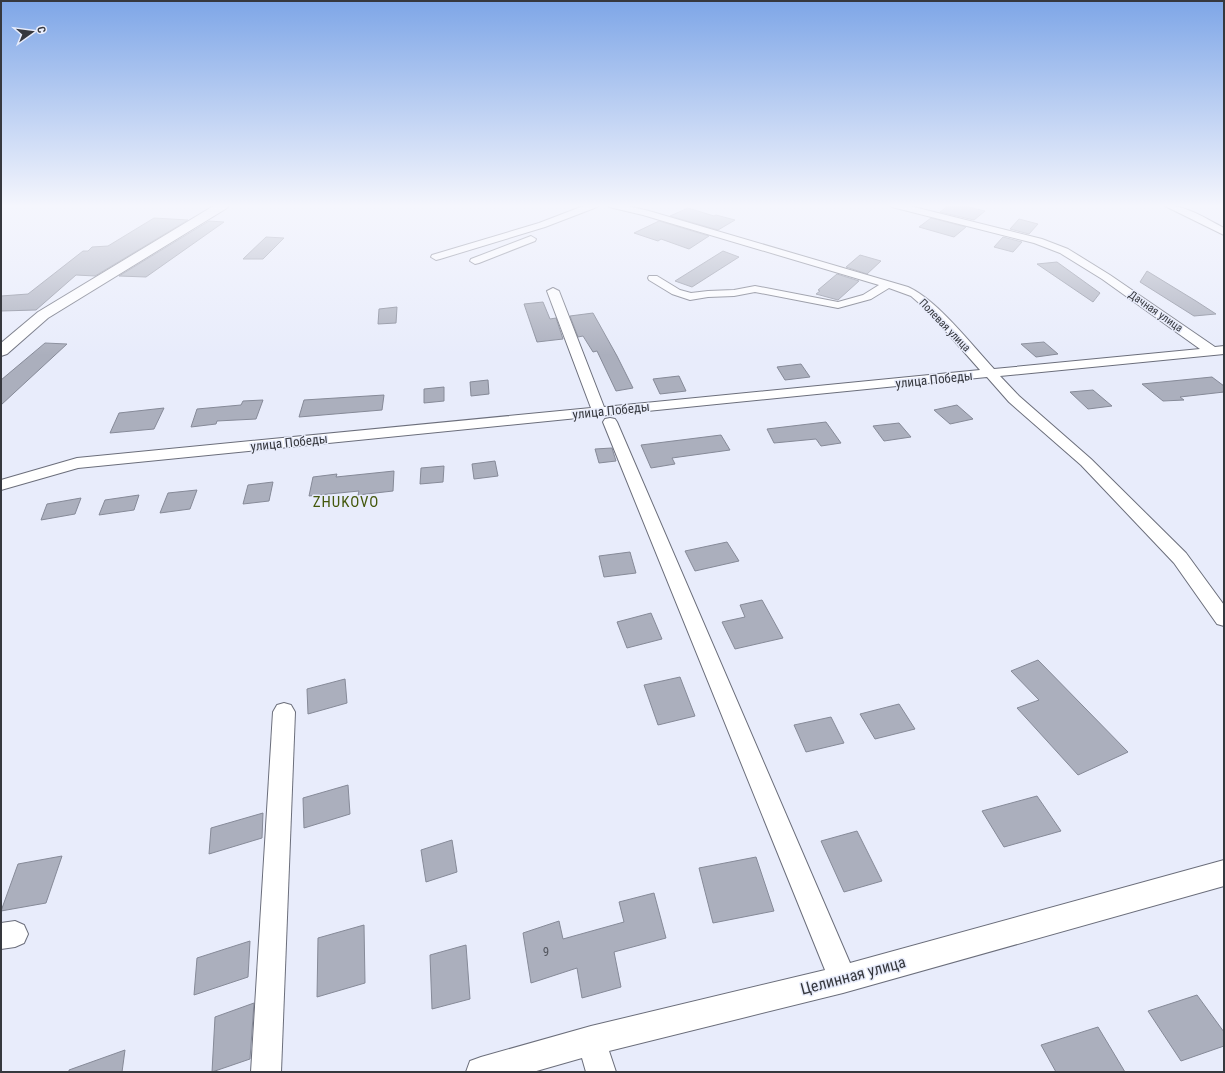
<svg xmlns="http://www.w3.org/2000/svg" width="1225" height="1073" font-family="'Roboto Condensed',sans-serif">
<style>
.building{fill:#abafbd;stroke:#868a98}
.lines{fill:none;stroke-linecap:round;stroke-linejoin:round}
.street-casing{stroke:#6b6e7b;stroke-width:2}
.secondary-casing{stroke:#6b6e7b;stroke-width:2}
.street{fill:#fff;fill-rule:evenodd}
.secondary{fill:#fff;fill-rule:evenodd}
.labels{text-anchor:middle;stroke-width:3;stroke-linejoin:round;paint-order:stroke}
.far-street-label{font-size:11px;fill:#36383e;stroke:#e8ecfb}
.street-label{font-size:13px;fill:#36383e;stroke:#e8ecfb}
.near-number-label{font-size:13px;fill:#53565e}
.quarter-label{font-size:15px;letter-spacing:1px;fill:#44580c;stroke:#e8ecfb}
.near-street-label{font-size:16px;fill:#36383e;stroke:#e8ecfb}
</style>
<rect width="100%" height="100%" fill="#e8ecfb"/>
<g class="building">
<path d="M949,205h11l25,6 -11,9 -34,-8z"/>
<path d="M688,208l26,8 2,-1 19,5 -17,10 -48,-14z"/>
<path d="M154,218l34,2 -93,56 -19,-1 -40,35 -35,1v-15l27,-2 55,-43h5l4,-4 16,-1z"/>
<path d="M931,218l35,9 -12,10 -35,-10z"/>
<path d="M1019,219l19,5 -9,10 -19,-5z"/>
<path d="M209,221l15,1 -78,55 -27,-1z"/>
<path d="M659,221l50,15 -20,13 -28,-10 -3,2 -24,-8z"/>
<path d="M266,237l18,1 -21,21h-20z"/>
<path d="M1003,237l19,5 -9,10 -19,-5z"/>
<path d="M723,251l16,6 -47,30 -17,-6z"/>
<path d="M860,255l21,6 -14,13 -21,-7z"/>
<path d="M1057,262l43,31 -7,9 -56,-38z"/>
<path d="M1147,271l49,30 20,13 -22,2 -54,-34z"/>
<path d="M837,274l22,7 -21,19 -22,-6 4,-3 -2,-1z"/>
<path d="M543,302l7,17 6,-1 7,21 -26,3 -13,-38z"/>
<path d="M397,307l-1,16 -18,1 1,-15z"/>
<path d="M593,313l24,43 16,32 -17,3 -19,-40 -4,1 -10,-16 -5,1 -8,-21z"/>
<path d="M1044,342l14,12 -22,3 -15,-13z"/>
<path d="M45,343l22,1 -66,61v-25z"/>
<path d="M801,364l9,13 -25,3 -8,-13z"/>
<path d="M679,376l7,15 -26,3 -7,-15z"/>
<path d="M1212,377l12,9v6l-44,5 4,3 -21,1 -21,-17z"/>
<path d="M488,380l1,14 -18,2 -1,-14z"/>
<path d="M444,387v14l-20,2v-14z"/>
<path d="M1093,390l19,16 -24,3 -18,-17z"/>
<path d="M384,395l-2,15 -83,7 5,-17z"/>
<path d="M263,400l-7,19 -39,2 -1,3 -25,3 6,-18 44,-4 2,-4z"/>
<path d="M957,405l16,14 -23,5 -16,-14z"/>
<path d="M164,408l-10,21 -44,4 9,-20z"/>
<path d="M826,422l15,21 -20,3 -5,-7 -42,4 -7,-14z"/>
<path d="M899,423l12,14 -27,4 -11,-15z"/>
<path d="M721,435l9,15 -58,8 3,6 -24,4 -10,-23z"/>
<path d="M612,448l4,13 -17,2 -4,-14z"/>
<path d="M495,461l3,15 -24,3 -2,-15z"/>
<path d="M444,466l-1,16 -23,2 1,-16z"/>
<path d="M394,471l-1,20 -35,4 1,-4 -50,5 4,-19 24,-3 -1,3z"/>
<path d="M273,482l-4,19 -26,3 5,-19z"/>
<path d="M197,490l-7,19 -30,4 8,-20z"/>
<path d="M139,495l-5,15 -35,5 6,-15z"/>
<path d="M81,498l-6,16 -34,6 6,-16z"/>
<path d="M727,542l12,19 -44,10 -10,-20z"/>
<path d="M630,552l6,21 -32,4 -5,-21z"/>
<path d="M762,600l21,38 -48,11 -13,-27 23,-5 -5,-12z"/>
<path d="M651,613l11,26 -35,9 -10,-26z"/>
<path d="M1038,660l90,92 -50,23 -61,-67 22,-8 -28,-29z"/>
<path d="M680,677l15,39 -37,9 -14,-40z"/>
<path d="M345,679l2,24 -39,11 -1,-25z"/>
<path d="M899,704l16,25 -40,10 -15,-25z"/>
<path d="M831,717l13,26 -38,9 -12,-27z"/>
<path d="M348,785l2,29 -46,14 -1,-30z"/>
<path d="M1037,796l24,35 -57,16 -22,-36z"/>
<path d="M263,813l-1,25 -53,16 2,-26z"/>
<path d="M857,831l25,50 -38,11 -23,-51z"/>
<path d="M452,840l5,32 -31,10 -5,-32z"/>
<path d="M62,856l-16,47 -45,8 17,-47z"/>
<path d="M756,857l18,54 -61,12 -14,-55z"/>
<path d="M654,893l12,45 -52,14 7,35 -39,11 -5,-30 -46,15 -8,-50 36,-12 4,18 61,-17 -5,-20z"/>
<path d="M364,925l1,58 -48,14 1,-59z"/>
<path d="M250,941l-2,36 -54,18 3,-37z"/>
<path d="M466,945l4,54 -38,10 -2,-54z"/>
<path d="M1197,995l27,37v14l-43,15 -33,-50z"/>
<path d="M254,1003l-4,56 -38,13 3,-55z"/>
<path d="M1098,1027l27,45h-69l-15,-27z"/>
<path d="M125,1050l-3,22h-53v-2z"/>
</g>
<g class="lines">
<defs>
<g id="street">
<path d="M586,205h13l-2,2 -52,20 -105,32 -4,1 -5,-3 1,-2 107,-32z"/>
<path d="M607,205h16l26,6 259,76c29,13 63,57 86,82l206,-20 -98,-70 -42,-26 -26,-10 -142,-36 -2,-2h16l136,34 26,10 42,26 105,72 9,-1v8l-224,22 19,20 72,63 95,94 38,52v21l-7,-2 -43,-61 -93,-98 -72,-63 -22,-25 -909,91 -77,22v-10l76,-22 514,-50 -44,-117 6,-3 6,3 45,116 376,-37 -53,-60 -16,-14 -22,-8 -18,11 -33,9 -83,-16 -21,4 -26,1 -18,3 -18,-6 -23,-14 -1,-2 1,-2h8l23,14 11,3 17,-2 26,-1 21,-4 83,16 25,-7 16,-10 -236,-70 -34,-8z"/>
<path d="M1163,205c23,0 42,13 61,23v7z"/>
<path d="M531,236l5,3 -1,2 -56,22 -4,1 -5,-3 1,-2z"/>
<path d="M610,418l5,1 2,3 233,541 374,-103v26l-381,107 -234,58 7,21h-30l-4,-14 -49,14h-67l4,-11 11,-4 110,-31 234,-56 -222,-548 2,-3z"/>
<path d="M284,703l7,2 4,7 -14,360h-30l22,-360 4,-7z"/>
<path d="M15,921l9,4 4,9 -4,9 -9,4 -14,2v-26z"/>
</g>
<path id="secondary" d="M215,205h14l-2,3 -179,110 -41,36 -6,2v-13l37,-31z"/>
</defs>
<use href="#street" class="street-casing"/>
<use href="#secondary" class="secondary-casing"/>
<use href="#street" class="street"/>
<use href="#secondary" class="secondary"/>
</g>
<linearGradient id="sky" x2="0" y2="1"><stop stop-color="#7ea6e7"/><stop offset="0.58" stop-color="#f5f6fd"/><stop offset="1" stop-color="#f5f6fd" stop-opacity="0"/></linearGradient>
<rect width="1225" height="355" fill="url(#sky)"/>
<g class="labels">
<g class="far-street-label">
<text transform="translate(1156 311) rotate(35)" y="4">Дачная улица</text>
<text transform="translate(945 325) rotate(46)" y="4">Полевая улица</text>
</g>
<g class="street-label">
<text transform="translate(934 379) rotate(-6)" y="5">улица Победы</text>
<text transform="translate(611 410) rotate(-6)" y="5">улица Победы</text>
<text transform="translate(289 442) rotate(-6)" y="5">улица Победы</text>
</g>
<g class="near-number-label">
<text x="546" y="956">9</text>
</g>
<g class="quarter-label">
<text x="346" y="507">ZHUKOVO</text>
</g>
<g class="near-street-label">
<text transform="translate(853 975) rotate(-15)" y="6">Целинная улица</text>
</g>
</g>
<rect width="1225" height="1073" fill="none" stroke="#36383e" stroke-width="4"/>
<g transform="translate(32 32) rotate(76)" stroke="#e8ecfb" stroke-width="3" paint-order="stroke">
<path d="M0-3L7 15L0 10L-7 15Z" fill="#36383e"/>
<text y="-6" font-size="11" font-weight="bold" text-anchor="middle" fill="#36383e">С</text>
</g>
</svg>
